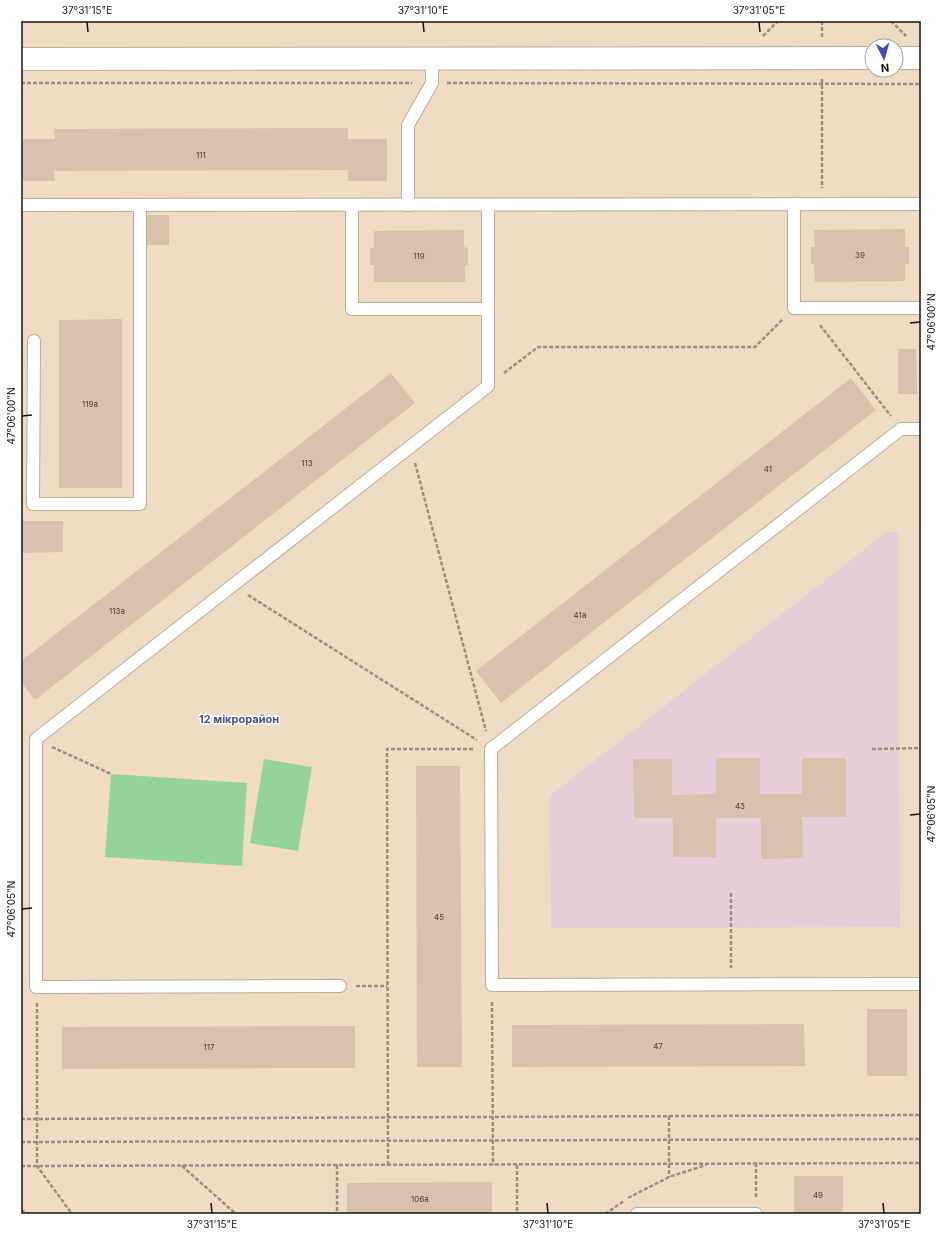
<svg xmlns="http://www.w3.org/2000/svg" width="942" height="1235" font-family="Inter,sans-serif">
<style>
.education{fill:#e6ced8}
.green{fill:#95d39e}
.building{fill:#d9c2ad}
.lines{fill:none;stroke-linecap:round;stroke-linejoin:round}
.lane-casing{stroke:#beac95;stroke-width:14}
.street-casing{stroke:#beac95;stroke-width:24}
.path{stroke:#9c8e7d;stroke-width:2.5;stroke-dasharray:4 2;stroke-linecap:butt}
.lane{stroke:#fff;stroke-width:12}
.street{stroke:#fff;stroke-width:22}
.ticks{fill:none;stroke:#18120a;stroke-width:1.5}
.labels{text-anchor:middle;stroke-width:3;stroke-linejoin:round;paint-order:stroke}
.number-label{font-size:8px;fill:#483e33}
.neighbourhood-label{font-size:11px;font-weight:bold;fill:#424f8b;stroke:#fff}
.neatline{fill:none;stroke:#18120a;stroke-width:1.5}
.ticks-label{font-size:10px;text-anchor:middle;fill:#18120a}
</style>
<rect width="100%" height="100%" fill="#efdcc4"/>
<path class="education" d="M887,532h11l2,395 -349,1 -1,-132z"/>
<g class="green">
<path d="M264,759l48,8 -14,84 -48,-8z"/>
<path d="M111,774l136,9 -5,83 -137,-9z"/>
</g>
<g class="building">
<path d="M348,128v11h39v42h-39v-11l-294,1 1,10h-34v-42h34l-1,-10z"/>
<rect x="147" y="215" width="22" height="30"/>
<path d="M905,229v18h4v17h-4v17l-90,1 -1,-18h-3v-17h4l-1,-17z"/>
<path d="M464,230v17l4,1v17h-3v17h-91v-17h-4v-17h4v-17z"/>
<path d="M122,319v169h-63v-168z"/>
<path d="M898,349h18l1,45h-19z"/>
<path d="M391,373l24,30 -380,297 -14,-18v-21z"/>
<path d="M851,378l25,32 -375,293 -25,-32z"/>
<path d="M21,521h42v31l-42,1z"/>
<path d="M716,758h44v36h42v-36h44v59h-44l1,41 -42,1v-41h-45v39h-43v-39h-39l-1,-59h39v36l44,-1z"/>
<path d="M416,766h44l2,301h-45z"/>
<rect x="867" y="1009" width="40" height="67"/>
<path d="M804,1024l1,42 -293,1v-42z"/>
<path d="M355,1026v42l-293,1v-42z"/>
<rect x="794" y="1176" width="49" height="38"/>
<path d="M492,1182v32h-145v-31z"/>
</g>
<g class="lines">
<defs>
<g id="lane">
<path d="M794,204v104h127"/>
<path d="M21,205l900,-1"/>
<path d="M352,205v104h136"/>
<path d="M408,205v-80l24,-42v-24"/>
<path d="M34,341l-1,163h107v-299"/>
<path d="M921,429h-20l-410,320 1,236 429,-1"/>
<path d="M340,986l-304,1v-248l452,-353v-182"/>
<path d="M637,1214h119"/>
</g>
<g id="street">
<path d="M896,58h25"/>
<path d="M21,59l851,-1"/>
</g>
</defs>
<use href="#lane" class="lane-casing"/>
<use href="#street" class="street-casing"/>
<g class="path">
<path d="M822,21v17"/>
<path d="M891,21l15,15"/>
<path d="M763,36l15,-15"/>
<path d="M822,79v109"/>
<path d="M21,83h391"/>
<path d="M447,83l474,1"/>
<path d="M820,325l71,91"/>
<path d="M504,373l34,-26h217l28,-28"/>
<path d="M415,463l71,268"/>
<path d="M248,595l229,145"/>
<path d="M52,747l59,27"/>
<path d="M872,749l49,-1"/>
<path d="M731,893v75"/>
<path d="M356,986h31"/>
<path d="M492,1002l1,163"/>
<path d="M37,1003v163l35,48"/>
<path d="M669,1116v61"/>
<path d="M21,1119l900,-4"/>
<path d="M21,1142l900,-3"/>
<path d="M756,1163v34"/>
<path d="M337,1165v49"/>
<path d="M388,1165l-1,-416h88"/>
<path d="M517,1165v49"/>
<path d="M21,1166l900,-3"/>
<path d="M182,1166l54,48"/>
<path d="M628,1198l41,-21 37,-12"/>
<path d="M21,1210l8,4"/>
<path d="M605,1214l19,-13"/>
</g>
<use href="#lane" class="lane"/>
<use href="#street" class="street"/>
</g>
<path class="ticks" d="M87,22l1,10M423,22l1,10M759,22l1,10M910,323l10,-1M22,416l10,-1M910,815l10,-1M22,909l10,-1M211,1203l1,10M547,1203l1,10M883,1203l1,10"/>
<g class="labels">
<g class="number-label">
<text x="201" y="158">111</text>
<text x="860" y="258">39</text>
<text x="419" y="259">119</text>
<text x="90" y="407">119а</text>
<text x="307" y="466">113</text>
<text x="768" y="472">41</text>
<text x="117" y="614">113а</text>
<text x="580" y="618">41а</text>
<text x="740" y="809">43</text>
<text x="439" y="920">45</text>
<text x="658" y="1049">47</text>
<text x="209" y="1050">117</text>
<text x="818" y="1198">49</text>
<text x="420" y="1202">106а</text>
</g>
<g class="neighbourhood-label">
<text x="239" y="723">12 мікрорайон</text>
</g>
</g>
<rect width="942" height="1235" fill="none" stroke="#ffffff" stroke-width="44"/>
<g transform="translate(884 58) rotate(174)"><circle r="19" fill="#ffffff" stroke="#a3a09d"/>
<path d="M0-3L7 15L0 10L-7 15Z" fill="#3e4abe"/>
<text y="-6" font-size="11" font-weight="bold" text-anchor="middle" fill="#18120a">N</text>
</g>
<rect x="22" y="22" width="898" height="1191" class="neatline"/>
<g class="ticks-label">
<text x="87" y="14">37°31'15"E</text>
<text x="423" y="14">37°31'10"E</text>
<text x="759" y="14">37°31'05"E</text>
<text transform="translate(931 322) rotate(-90)" y="4">47°06'00"N</text>
<text transform="translate(11 416) rotate(-90)" y="4">47°06'00"N</text>
<text transform="translate(931 814) rotate(-90)" y="4">47°06'05"N</text>
<text transform="translate(11 909) rotate(-90)" y="4">47°06'05"N</text>
<text x="212" y="1228">37°31'15"E</text>
<text x="548" y="1228">37°31'10"E</text>
<text x="884" y="1228">37°31'05"E</text>
</g>
</svg>
